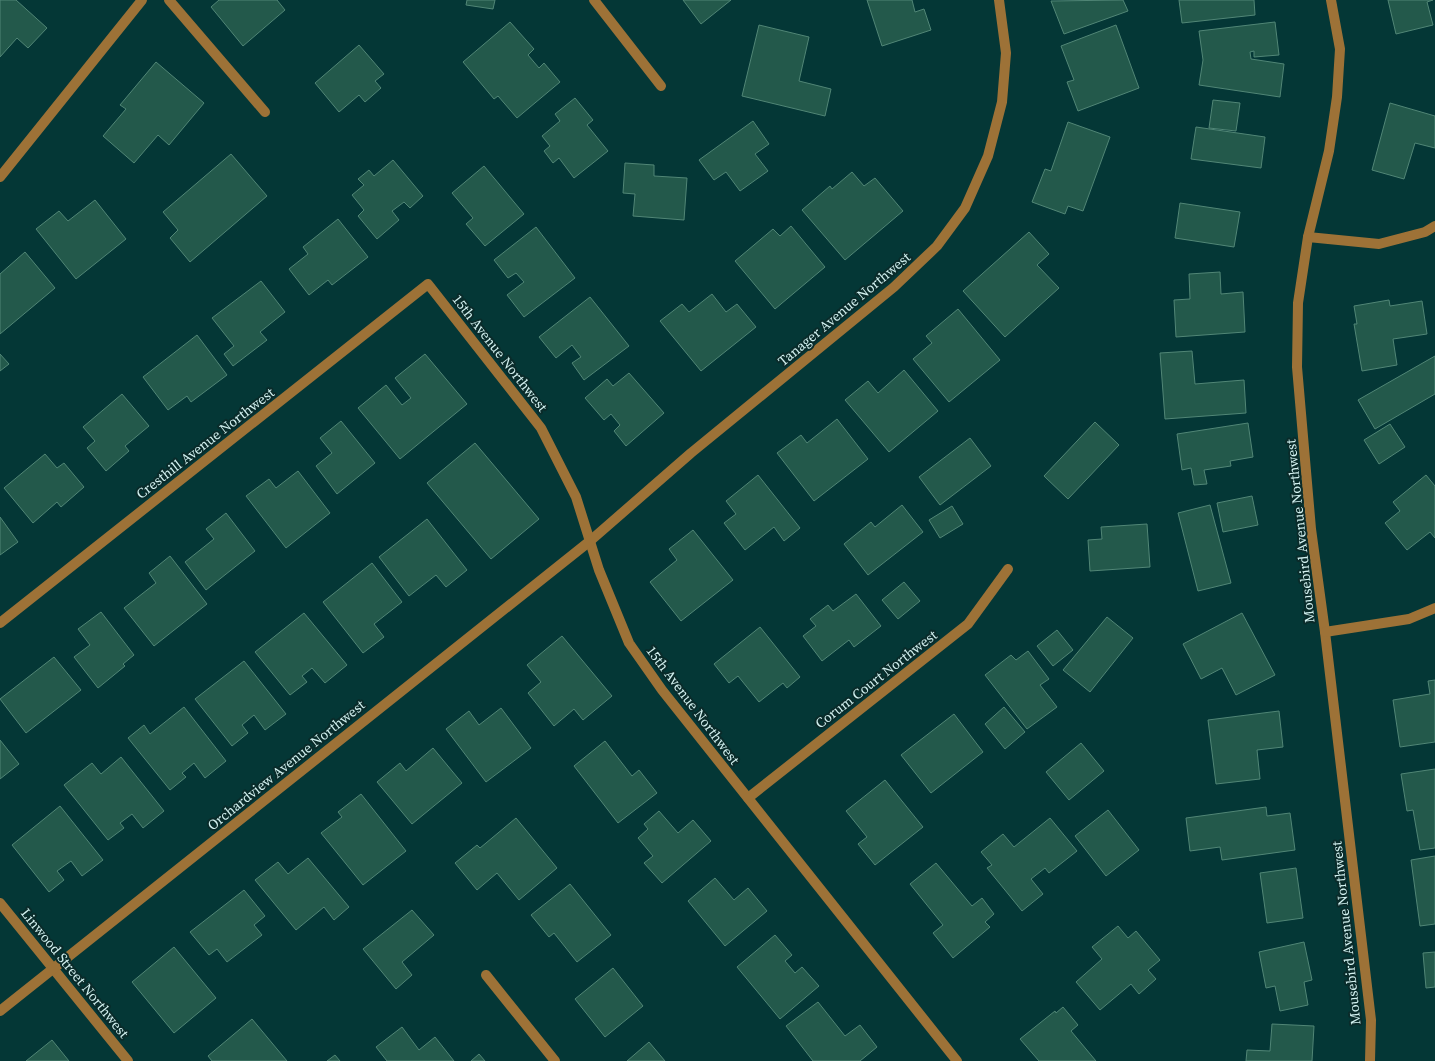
<svg xmlns="http://www.w3.org/2000/svg" width="1435" height="1061" font-family="'Source Serif 4',serif">
<style>
.building{fill:#23594b;stroke:#518676}
.lines{fill:none;stroke-linecap:round;stroke-linejoin:round}
.lane{stroke:#9d7237;stroke-width:10}
.street{stroke:#9d7237;stroke-width:10}
.labels{text-anchor:middle;stroke-width:4;stroke-linejoin:round;paint-order:stroke}
.street-label{font-size:14px;fill:#d3f1f0;stroke:#0a2b2a}
</style>
<rect width="100%" height="100%" fill="#043736"/>
<g class="building">
<path d="M0,0h16l31,28 -19,20 -11,-10 -17,19z"/>
<path d="M219,0h58l8,10 -42,36 -32,-39z"/>
<path d="M467,0h28l-2,9 -27,-4z"/>
<path d="M683,0h48l-30,24z"/>
<path d="M867,0h45l3,12 9,-3 7,21 -49,16z"/>
<path d="M1123,0l5,11 -64,23 -13,-33z"/>
<path d="M1179,0h75l1,15 -73,8z"/>
<path d="M1388,0h45l-6,2 6,23 -37,9z"/>
<path d="M510,22l24,27 -6,6 11,13 5,-5 16,19 -43,36 -19,-22 -4,3 -31,-37z"/>
<path d="M1275,22l4,33 -25,2v-6l-4,1 1,7 33,5 -4,33 -81,-12 4,-25 -4,-29z"/>
<path d="M759,25l50,12 -10,44 32,8 -6,27 -83,-20z"/>
<path d="M1116,25l23,63 -61,23 -11,-29 7,-2 -13,-34z"/>
<path d="M359,45l25,29 -9,7 6,7 -16,14 -6,-7 -20,17 -24,-29z"/>
<path d="M156,62l48,41 -35,42 -11,-10 -24,28 -31,-27 23,-27 -6,-4z"/>
<path d="M575,98l18,22 -6,5 21,26 -34,27 -15,-20 -6,5 -9,-12 6,-5 -8,-10 18,-15 -5,-7z"/>
<path d="M1213,100l27,3 -4,28 -27,-3z"/>
<path d="M1390,103l45,13v32l-20,-5 -11,36 -32,-9z"/>
<path d="M753,121l16,23 -14,10 13,17 -28,20 -14,-19 -12,8 -15,-20z"/>
<path d="M1068,122l42,15 -27,74 -15,-5 -3,8 -33,-12 13,-33 6,2z"/>
<path d="M1196,127l69,10 -4,31 -70,-9z"/>
<path d="M231,154l36,42 -77,66 -20,-24 8,-8 -15,-18z"/>
<path d="M393,160l30,36 -13,12 -6,-6 -12,9 7,9 -22,19 -19,-23 6,-6 -12,-15 12,-10 -6,-6 11,-9 5,6z"/>
<path d="M625,163l29,2v11l33,2 -3,42 -51,-4 2,-22 -12,-1z"/>
<path d="M484,166l40,48 -39,32 -19,-22 7,-6 -21,-25z"/>
<path d="M852,172l12,14 11,-8 28,33 -58,49 -43,-50 28,-24 2,3z"/>
<path d="M95,200l31,39 -50,40 -40,-50 23,-18 9,10z"/>
<path d="M1180,203l60,9 -6,35 -59,-9z"/>
<path d="M338,219l30,38 -36,28 -4,-5 -19,15 -20,-26 19,-15 -5,-7z"/>
<path d="M791,226l34,41 -50,42 -40,-48 38,-32 7,7z"/>
<path d="M536,227l39,51 -51,39 -17,-22 17,-13 -8,-9 -8,5 -14,-18z"/>
<path d="M1029,232l20,22 -12,11 22,23 -54,49 -42,-46z"/>
<path d="M25,252l30,36 -55,46v-60z"/>
<path d="M1220,272l1,22 22,-2 2,40 -69,5 -2,-37 16,-1 -1,-25z"/>
<path d="M261,281l24,31 -25,20 7,8 -34,26 -9,-12 10,-8 -22,-28z"/>
<path d="M712,294l14,18 11,-8 19,23 -55,44 -41,-50 22,-17 7,8z"/>
<path d="M590,297l39,49 -45,34 -12,-17 9,-6 -9,-12 -16,13 -17,-21z"/>
<path d="M1389,300l1,6 32,-5 5,33 -34,5 4,26 -35,6 -8,-47h3l-3,-18z"/>
<path d="M958,309l42,51 -51,42 -36,-43 19,-16 -6,-7z"/>
<path d="M197,335l30,40 -36,27 -4,-6 -19,14 -25,-33z"/>
<path d="M1192,351l3,33 49,-4 2,33 -81,6 -5,-66z"/>
<path d="M0,354l9,10 -9,7z"/>
<path d="M425,354l42,50 -67,55 -42,-51 28,-23 16,20 9,-7 -16,-20z"/>
<path d="M1435,356v38l-60,35 -17,-29z"/>
<path d="M904,370l34,41 -49,41 -44,-52 23,-19 10,12z"/>
<path d="M629,373l35,40 -38,33 -12,-15 6,-6 -9,-11 -7,6 -19,-22 22,-19 6,7z"/>
<path d="M122,394l27,32 -24,20 4,5 -23,20 -19,-23 8,-7 -12,-14z"/>
<path d="M837,419l31,40 -54,42 -37,-48 24,-18 6,8z"/>
<path d="M341,421l34,42 -38,31 -21,-28 16,-13 -12,-15z"/>
<path d="M1095,422l24,23 -51,54 -24,-23z"/>
<path d="M1248,423l5,34 -23,4 1,5 -27,4 3,14 -13,1 -3,-17 -9,2 -5,-36z"/>
<path d="M1390,424l15,23 -26,17 -15,-24z"/>
<path d="M970,438l21,28 -51,39 -21,-28z"/>
<path d="M475,443l64,76 -48,40 -64,-76z"/>
<path d="M45,454l12,14 7,-5 20,24 -23,20 -4,-5 -24,21 -29,-35z"/>
<path d="M298,471l32,42 -44,35 -40,-52 23,-17 7,9z"/>
<path d="M758,475l42,53 -16,13 -10,-14 -29,23 -21,-27 12,-9 -10,-13z"/>
<path d="M1426,475l9,11v52l-5,-6 -23,18 -22,-27 15,-12 -7,-9z"/>
<path d="M1252,496l6,29 -35,7 -6,-29z"/>
<path d="M902,505l21,27 -55,43 -24,-31 27,-22 4,5z"/>
<path d="M1210,505l21,78 -33,8 -20,-78z"/>
<path d="M952,506l11,18 -23,14 -11,-18z"/>
<path d="M226,513l29,38 -49,39 -21,-28 29,-23 -8,-10z"/>
<path d="M0,517l18,25 -18,13z"/>
<path d="M427,519l40,51 -21,17 -10,-12 -27,21 -30,-39z"/>
<path d="M1147,524l3,43 -60,4 -2,-31 14,-1 -1,-12z"/>
<path d="M693,530l40,50 -52,41 -31,-39 27,-22 -8,-11z"/>
<path d="M170,556l37,48 -53,42 -30,-38 32,-25 -7,-10z"/>
<path d="M372,563l30,39 -28,22 10,13 -21,16 -40,-51z"/>
<path d="M904,582l16,19 -22,18 -16,-19z"/>
<path d="M856,594l25,32 -27,21 -5,-7 -27,21 -19,-25 13,-10 -6,-7 18,-14 5,6z"/>
<path d="M101,612l33,43 -11,9 2,2 -27,22 -24,-31 16,-12 -12,-16z"/>
<path d="M304,613l43,52 -22,18 -13,-15 -10,8 5,6 -17,13 -35,-43z"/>
<path d="M1242,613l33,62 -39,20 -14,-27 -21,11 -18,-35z"/>
<path d="M1107,617l26,21 -43,54 -27,-22z"/>
<path d="M760,627l40,50 -13,11 -4,-5 -24,19 -21,-26 -9,7 -15,-19z"/>
<path d="M1057,630l16,20 -20,16 -16,-20z"/>
<path d="M562,636l50,60 -29,24 -9,-11 -20,17 -26,-33 13,-11 -14,-17z"/>
<path d="M1028,651l21,28 -9,6 17,22 -30,22 -42,-54 26,-20 5,5z"/>
<path d="M54,657l27,33 -55,43 -26,-34z"/>
<path d="M244,661l42,53 -21,16 -11,-15 -12,10 6,8 -16,13 -37,-47z"/>
<path d="M1435,680v62l-35,5 -7,-47 37,-6 -2,-13z"/>
<path d="M184,707l42,54 -21,17 -11,-15 -12,10 4,4 -16,13 -42,-52 16,-13 6,9z"/>
<path d="M1004,707l21,25 -20,17 -20,-25z"/>
<path d="M501,708l30,40 -45,34 -40,-53 23,-18 10,14z"/>
<path d="M1279,711l4,36 -26,3 3,29 -44,5 -8,-64z"/>
<path d="M954,714l29,38 -52,41 -30,-38z"/>
<path d="M0,740l19,24 -19,15z"/>
<path d="M605,741l27,35 7,-6 18,23 -39,30 -44,-57z"/>
<path d="M1081,743l23,28 -35,29 -23,-28z"/>
<path d="M433,748l29,35 -50,41 -35,-42 23,-19 6,8z"/>
<path d="M121,757l43,54 -21,17 -11,-14 -12,9 4,5 -16,12 -44,-55 28,-22 9,11z"/>
<path d="M1435,769v79l-15,2 -7,-40 -6,1 -6,-37z"/>
<path d="M885,780l38,47 -48,38 -17,-21 9,-7 -21,-26z"/>
<path d="M361,794l45,57 -43,34 -42,-52 21,-16 -4,-5z"/>
<path d="M60,806l43,54 -21,16 -11,-15 -14,10 7,9 -15,12 -37,-47z"/>
<path d="M1266,807l1,9 23,-3 5,37 -73,10 -2,-13 -30,4 -4,-33z"/>
<path d="M1108,810l31,40 -33,26 -31,-40z"/>
<path d="M659,811l19,22 15,-13 18,21 -49,42 -18,-20 9,-7 -15,-18 10,-9 -4,-5z"/>
<path d="M516,818l41,50 -38,32 -22,-27 -20,17 -22,-27 22,-18 3,3z"/>
<path d="M1050,818l27,33 -28,22 -4,-5 -14,11 12,15 -21,17 -35,-43 5,-3 -11,-13 22,-18 11,13z"/>
<path d="M1435,856v68l-15,2 -9,-66z"/>
<path d="M308,858l41,49 -15,13 -10,-13 -28,23 -41,-50 23,-18 10,12z"/>
<path d="M936,863l36,43 10,-8 12,16 -9,8 5,5 -37,31 -20,-25 10,-8 -33,-41z"/>
<path d="M1296,868l7,50 -36,5 -7,-50z"/>
<path d="M715,878l19,22 14,-12 19,23 -42,35 -37,-45z"/>
<path d="M570,884l41,51 -34,27 -23,-29 -5,4 -18,-22z"/>
<path d="M244,890l21,26 -11,9 8,10 -35,27 -10,-13 -8,6 -19,-23z"/>
<path d="M412,910l22,25 -32,27 10,13 -16,14 -33,-40z"/>
<path d="M1118,926l10,12 8,-7 24,29 -12,10 8,9 -17,15 -8,-10 -31,26 -24,-28 26,-23 -10,-12z"/>
<path d="M775,935l17,20 -7,6 10,12 7,-6 17,19 -39,33 -43,-52z"/>
<path d="M1304,942l8,38 -8,2 4,23 -28,6 -5,-25 -9,2 -7,-36z"/>
<path d="M174,947l42,51 -42,35 -42,-51z"/>
<path d="M1435,952v35l-9,1 -3,-35z"/>
<path d="M613,968l30,38 -38,31 -30,-38z"/>
<path d="M818,1002l27,34 15,-11 17,22 -17,14h-47l-27,-35z"/>
<path d="M1063,1007l15,18 -7,6 25,30h-57l-19,-22 35,-28 1,2z"/>
<path d="M252,1019l35,42h-75l-4,-5z"/>
<path d="M1272,1024l42,2 -2,35h-66l1,-11 23,1z"/>
<path d="M402,1027l17,23 16,-13 19,24h-67l-11,-14z"/>
<path d="M52,1040l17,21h-43z"/>
<path d="M649,1042l16,19h-38z"/>
<path d="M479,1054l6,7h-14z"/>
<path d="M335,1055l5,6h-13z"/>
</g>
<g class="lines">
<path class="lane" d="M169,0l96,112"/>
<g class="street">
<path d="M594,0l67,86"/>
<path d="M1331,0l9,49 -3,48 -8,54 -21,86 -10,66 -1,64 14,162 14,103 46,388 -1,41"/>
<path d="M0,177l142,-177"/>
<path d="M1308,237l71,7 46,-12 10,-6"/>
<path d="M0,623l428,-339 113,144 35,69 23,73 30,73 33,47 295,371"/>
<path d="M1325,632l84,-13 26,-11"/>
<path d="M748,798l220,-174 40,-55"/>
<path d="M0,903l128,158"/>
<path d="M486,975l69,86"/>
<path d="M0,1011l590,-470 101,-88 203,-166 43,-41 28,-38 23,-52 14,-54 4,-49 -7,-53"/>
</g>
</g>
<g class="labels">
<g class="street-label">
<text transform="translate(844 309) rotate(-40)" y="5">Tanager Avenue Northwest</text>
<text transform="translate(500 353) rotate(52)" y="5">15th Avenue Northwest</text>
<text transform="translate(205 443) rotate(-38)" y="5">Cresthill Avenue Northwest</text>
<text transform="translate(1300 531) rotate(-96)" y="5">Mousebird Avenue Northwest</text>
<text transform="translate(876 679) rotate(-38)" y="5">Corum Court Northwest</text>
<text transform="translate(693 705) rotate(53)" y="5">15th Avenue Northwest</text>
<text transform="translate(286 765) rotate(-39)" y="5">Orchardview Avenue Northwest</text>
<text transform="translate(1346 933) rotate(-96)" y="5">Mousebird Avenue Northwest</text>
<text transform="translate(75 973) rotate(51)" y="5">Linwood Street Northwest</text>
</g>
</g>
</svg>
